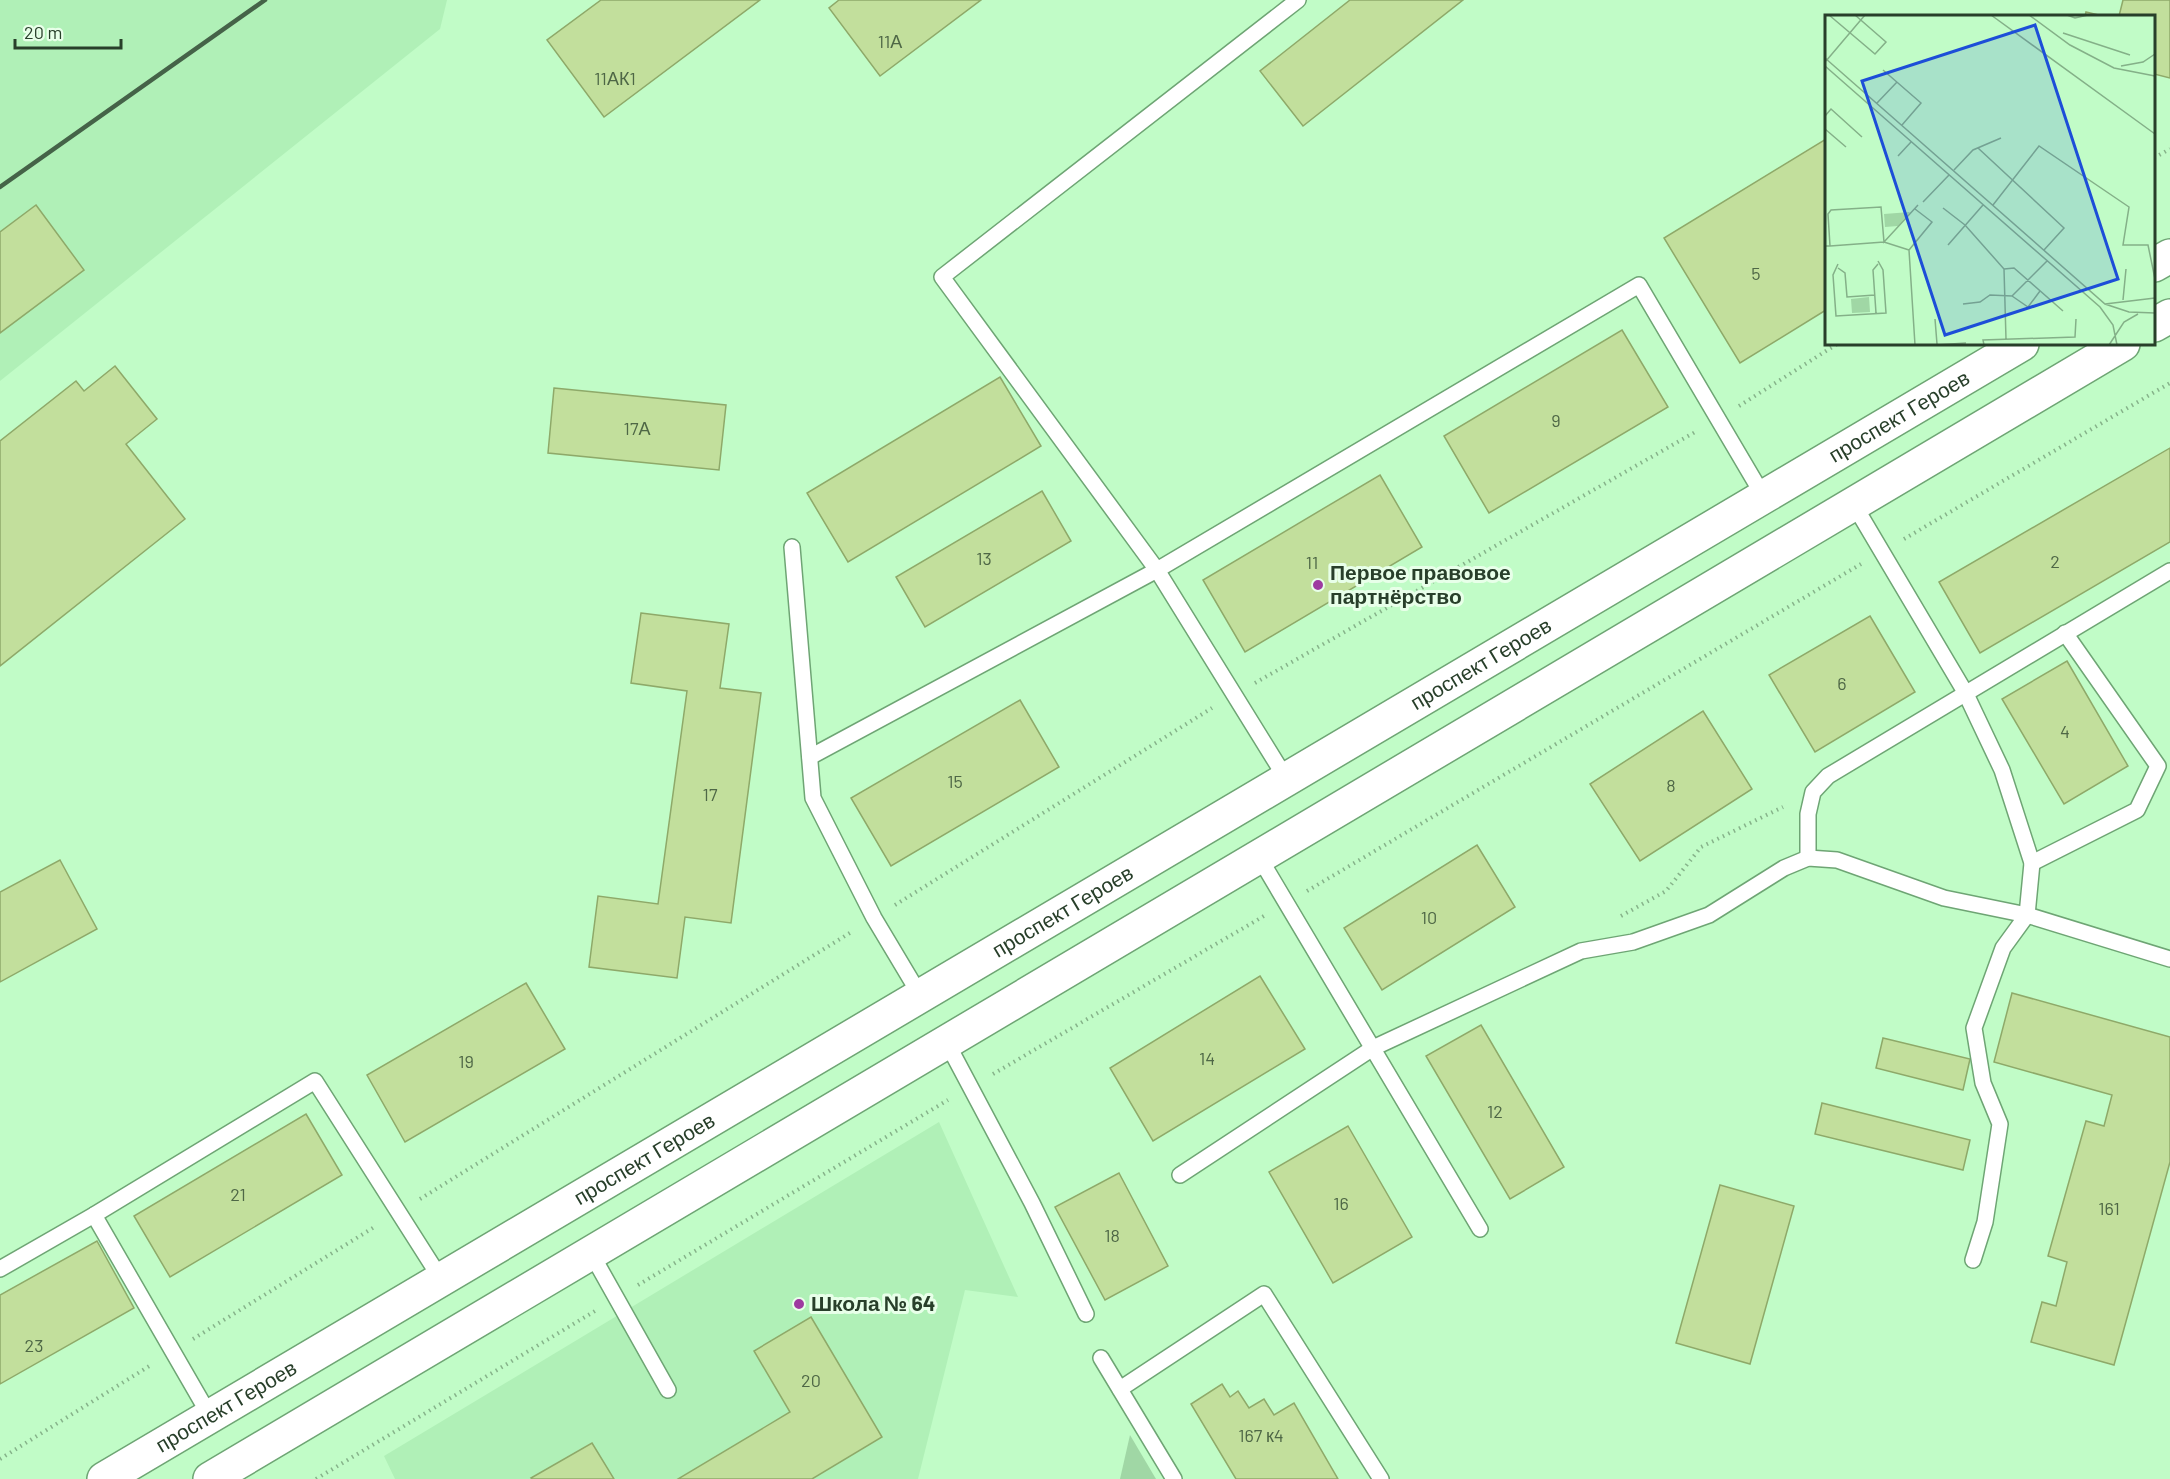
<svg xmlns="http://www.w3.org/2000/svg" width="2170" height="1479" font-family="Barlow,sans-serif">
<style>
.built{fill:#b0f0b7}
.green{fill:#a0d7a5}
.building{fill:#c2df9c;stroke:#8ea969;stroke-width:1.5}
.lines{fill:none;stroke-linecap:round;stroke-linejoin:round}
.service-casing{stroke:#6ea574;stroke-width:18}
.secondary-casing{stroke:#6ea574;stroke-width:36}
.path{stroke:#86b38a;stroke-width:4;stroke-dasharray:1.5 4.5;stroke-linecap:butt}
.service{stroke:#fff;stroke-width:15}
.secondary{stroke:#fff;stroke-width:33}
.rail{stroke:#456348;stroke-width:4.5}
.poi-dot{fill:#9e3aa0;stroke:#e8ffe9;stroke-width:2}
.labels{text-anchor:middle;stroke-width:6;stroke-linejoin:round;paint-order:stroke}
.number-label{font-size:18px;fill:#4e6746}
.street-label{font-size:21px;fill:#283f2a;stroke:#e8ffe9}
.poi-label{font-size:21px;font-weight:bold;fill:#283f2a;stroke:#e8ffe9;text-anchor:start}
.inset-road{fill:none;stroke:#84b088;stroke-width:1.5}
.view{fill:#1d4ed8;fill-opacity:0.15;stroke:#1d4ed8;stroke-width:3}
.inset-edge{fill:none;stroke:#283f2a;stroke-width:3}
</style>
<rect width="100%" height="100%" fill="#c1fcc7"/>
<g class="built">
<path d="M0,0h447l-7,29 -440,352z"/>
<path d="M939,1122l79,175 -53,-7 -47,189h-523l-11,-23z"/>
</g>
<path class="green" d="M1130,1435l26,44h-36z"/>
<g class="building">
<path d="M601,0h159l-156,117 -57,-77z"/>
<path d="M839,0h142l-101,76 -51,-68z"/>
<path d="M1350,0h113l-160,126 -43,-55z"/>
<path d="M2123,0h47v78l-16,-4v-58h-35z"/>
<path d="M2086,12l17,4h-18z"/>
<path d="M1826,139v171l-86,53 -76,-125z"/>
<path d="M36,205l48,65 -84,63v-101z"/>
<path d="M1622,330l46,77 -179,106 -45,-77z"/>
<path d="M115,366l42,53 -31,25 59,75 -185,147v-225l76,-60 8,10z"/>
<path d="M1000,377l41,69 -193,116 -41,-69z"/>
<path d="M554,388l172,17 -7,65 -171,-17z"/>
<path d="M2170,448v94l-190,111 -41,-71z"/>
<path d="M1380,475l42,72 -177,105 -42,-72z"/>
<path d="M1042,491l29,50 -146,86 -29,-50z"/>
<path d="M641,613l88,11 -9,64 41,5 -30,230 -46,-6 -8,61 -88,-11 9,-71 60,8 29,-213 -56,-8z"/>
<path d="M1870,616l45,76 -100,60 -46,-77z"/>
<path d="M2067,661l61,105 -64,38 -62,-105z"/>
<path d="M1020,700l39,67 -168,99 -40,-68z"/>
<path d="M1703,711l49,78 -112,72 -50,-77z"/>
<path d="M1477,845l38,62 -133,83 -38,-62z"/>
<path d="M60,860l37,69 -97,53v-90z"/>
<path d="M1260,976l45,73 -152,92 -43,-73z"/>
<path d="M526,983l39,66 -160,93 -38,-67z"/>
<path d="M2012,993l158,44v125l-56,203 -83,-23 11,-40 14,4 11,-44 -19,-6 38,-135 18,5 8,-31 -118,-33z"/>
<path d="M1481,1025l83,142 -54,32 -84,-143z"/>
<path d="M1883,1038l87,21 -7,31 -87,-22z"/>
<path d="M1822,1103l148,37 -7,30 -148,-36z"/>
<path d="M306,1114l36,61 -172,102 -36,-61z"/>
<path d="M1348,1126l64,111 -79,46 -64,-111z"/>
<path d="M1119,1173l49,93 -63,34 -50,-93z"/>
<path d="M1720,1185l74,21 -44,158 -74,-21z"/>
<path d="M97,1241l37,67 -134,76v-89z"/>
<path d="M811,1317l71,120 -70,42h-134l112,-67 -36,-61z"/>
<path d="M1222,1384l8,13 8,-6 11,17 15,-9 10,16 20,-12 44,76h-102l-45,-75z"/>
<path d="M592,1443l22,36h-82l-1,-1z"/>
</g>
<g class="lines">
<defs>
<g id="service">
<path d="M1853,503l112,189 37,78 30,93 -5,52 -24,33 -29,80 9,55 17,41 -15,98 -12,38"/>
<path d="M792,547l21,251 61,120 46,77"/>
<path d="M810,757l347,-187 482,-285 125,212"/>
<path d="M1287,780l-130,-210 -215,-293 356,-277"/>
<path d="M1259,857l221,372"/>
<path d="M1808,858v-44l5,-22 15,-16 342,-205"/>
<path d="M2032,863l105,-53 21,-44 -93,-133"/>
<path d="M946,1041l86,162 54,111"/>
<path d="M1180,1175l193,-127 208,-97 52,-9 76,-27 75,-47 24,-10 29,2 107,38 83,17 143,44"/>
<path d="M94,1215l116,201"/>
<path d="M591,1253l77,137"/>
<path d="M0,1269l94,-54 221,-134 126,198"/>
<path d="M1101,1358l73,121"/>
<path d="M1120,1389l144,-95 117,185"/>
</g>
<g id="secondary">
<path d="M2154,265l16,-9"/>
<path d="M2154,325l16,-9"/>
<path id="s1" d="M104,1479l1918,-1135"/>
<path d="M210,1479l1913,-1135"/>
</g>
</defs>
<use href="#service" class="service-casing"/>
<use href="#secondary" class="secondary-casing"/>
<g class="path">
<path d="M2154,158l16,-9"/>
<path d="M1739,406l98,-62"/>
<path d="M1904,539l266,-156"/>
<path d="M1255,683l442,-252"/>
<path d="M1307,891l554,-327"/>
<path d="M895,905l317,-197"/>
<path d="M1621,916l45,-25 35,-44 82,-40"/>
<path d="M993,1074l271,-158"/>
<path d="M420,1199l433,-268"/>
<path d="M638,1285l310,-185"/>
<path d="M193,1339l183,-113"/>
<path d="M0,1459l151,-94"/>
<path d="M316,1479l279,-168"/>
</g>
<use href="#service" class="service"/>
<use href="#secondary" class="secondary"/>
<path class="rail" d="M0,187l265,-187"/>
</g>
<g class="poi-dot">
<circle cx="1318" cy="585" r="6"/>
<circle cx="799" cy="1304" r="6"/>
</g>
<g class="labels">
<g class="number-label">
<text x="890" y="48">11А</text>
<text x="615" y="85">11АК1</text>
<text x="1756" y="280">5</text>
<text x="1556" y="427">9</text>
<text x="637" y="435">17А</text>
<text x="984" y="565">13</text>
<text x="2055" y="568">2</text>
<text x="1312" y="569">11</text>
<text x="1842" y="690">6</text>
<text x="2065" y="738">4</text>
<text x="955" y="788">15</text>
<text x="1671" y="792">8</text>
<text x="710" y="801">17</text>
<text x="1429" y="924">10</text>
<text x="1207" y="1065">14</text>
<text x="466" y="1068">19</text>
<text x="1495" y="1118">12</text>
<text x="238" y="1201">21</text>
<text x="1341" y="1210">16</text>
<text x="2109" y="1215">161</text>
<text x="1112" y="1242">18</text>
<text x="34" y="1352">23</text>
<text x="811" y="1387">20</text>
<text x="1261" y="1442">167 к4</text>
</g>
<g class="street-label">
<text dy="7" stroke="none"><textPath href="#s1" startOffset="2086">проспект Героев</textPath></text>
<text dy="7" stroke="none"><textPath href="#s1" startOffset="1600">проспект Героев</textPath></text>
<text dy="7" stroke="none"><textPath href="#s1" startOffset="1114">проспект Героев</textPath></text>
<text dy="7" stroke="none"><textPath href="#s1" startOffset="628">проспект Героев</textPath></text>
<text dy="7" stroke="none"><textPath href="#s1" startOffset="142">проспект Героев</textPath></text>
</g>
<g class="poi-label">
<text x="1330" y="580">Первое правовое<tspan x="1330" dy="24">партнёрство</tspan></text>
<text x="811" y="1311">Школа № 64</text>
</g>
</g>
<g transform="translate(1825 15)">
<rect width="330" height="330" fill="#c1fcc7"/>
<path d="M85,197l-12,14 -13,1 -1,-13zM44,282l1,15 -18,1 -1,-14z" fill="#a0d7a5"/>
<path class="inset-road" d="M4,0l46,39 11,-12 -31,-27M166,0l164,119M204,0l41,30 44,23 41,8M242,0l8,3 13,-3M238,18l67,22M0,43l280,246 24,8 26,1M1,46l39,-46M0,51l275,241 13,18 4,20M296,51l22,-4 12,-8M58,55l38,33 -19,22M52,88l20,-21M0,101l6,-7 31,28M0,114l21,18M153,133l86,80 -20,22M73,141l13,-14M129,155l19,-20 28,-12M98,187l26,-27M168,190l46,-59 90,61 -6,38h25l7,34M118,193l22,17 39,44 2,70M123,230l35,-40M0,231h5l-2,-32 3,-4 50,-3 3,35 34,-37M5,231l54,-4 25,8M13,249l-5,11 3,41 50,-3 -3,-43 -5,-9M13,253l7,5 2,24 28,-2M179,254l10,-1 49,43M187,281l16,11 12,-16M298,285l3,-31M138,289l17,-2 10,-7 22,1 35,-35M280,289l50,-6M51,298l-3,-43 5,-6M110,304l2,25M90,330l-6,-95 23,-28 -17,-13M111,330l30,-2M159,330l-1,-5 92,-3 1,-18M284,330l15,-23 14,-8"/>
<path class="view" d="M210,10l83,254 -173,56 -83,-254z"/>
<rect width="330" height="330" class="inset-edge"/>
</g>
<path d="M15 39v9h106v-9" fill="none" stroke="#283f2a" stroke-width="3"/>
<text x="24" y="39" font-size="18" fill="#283f2a" stroke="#e8ffe9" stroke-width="4.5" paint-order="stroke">20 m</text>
</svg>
